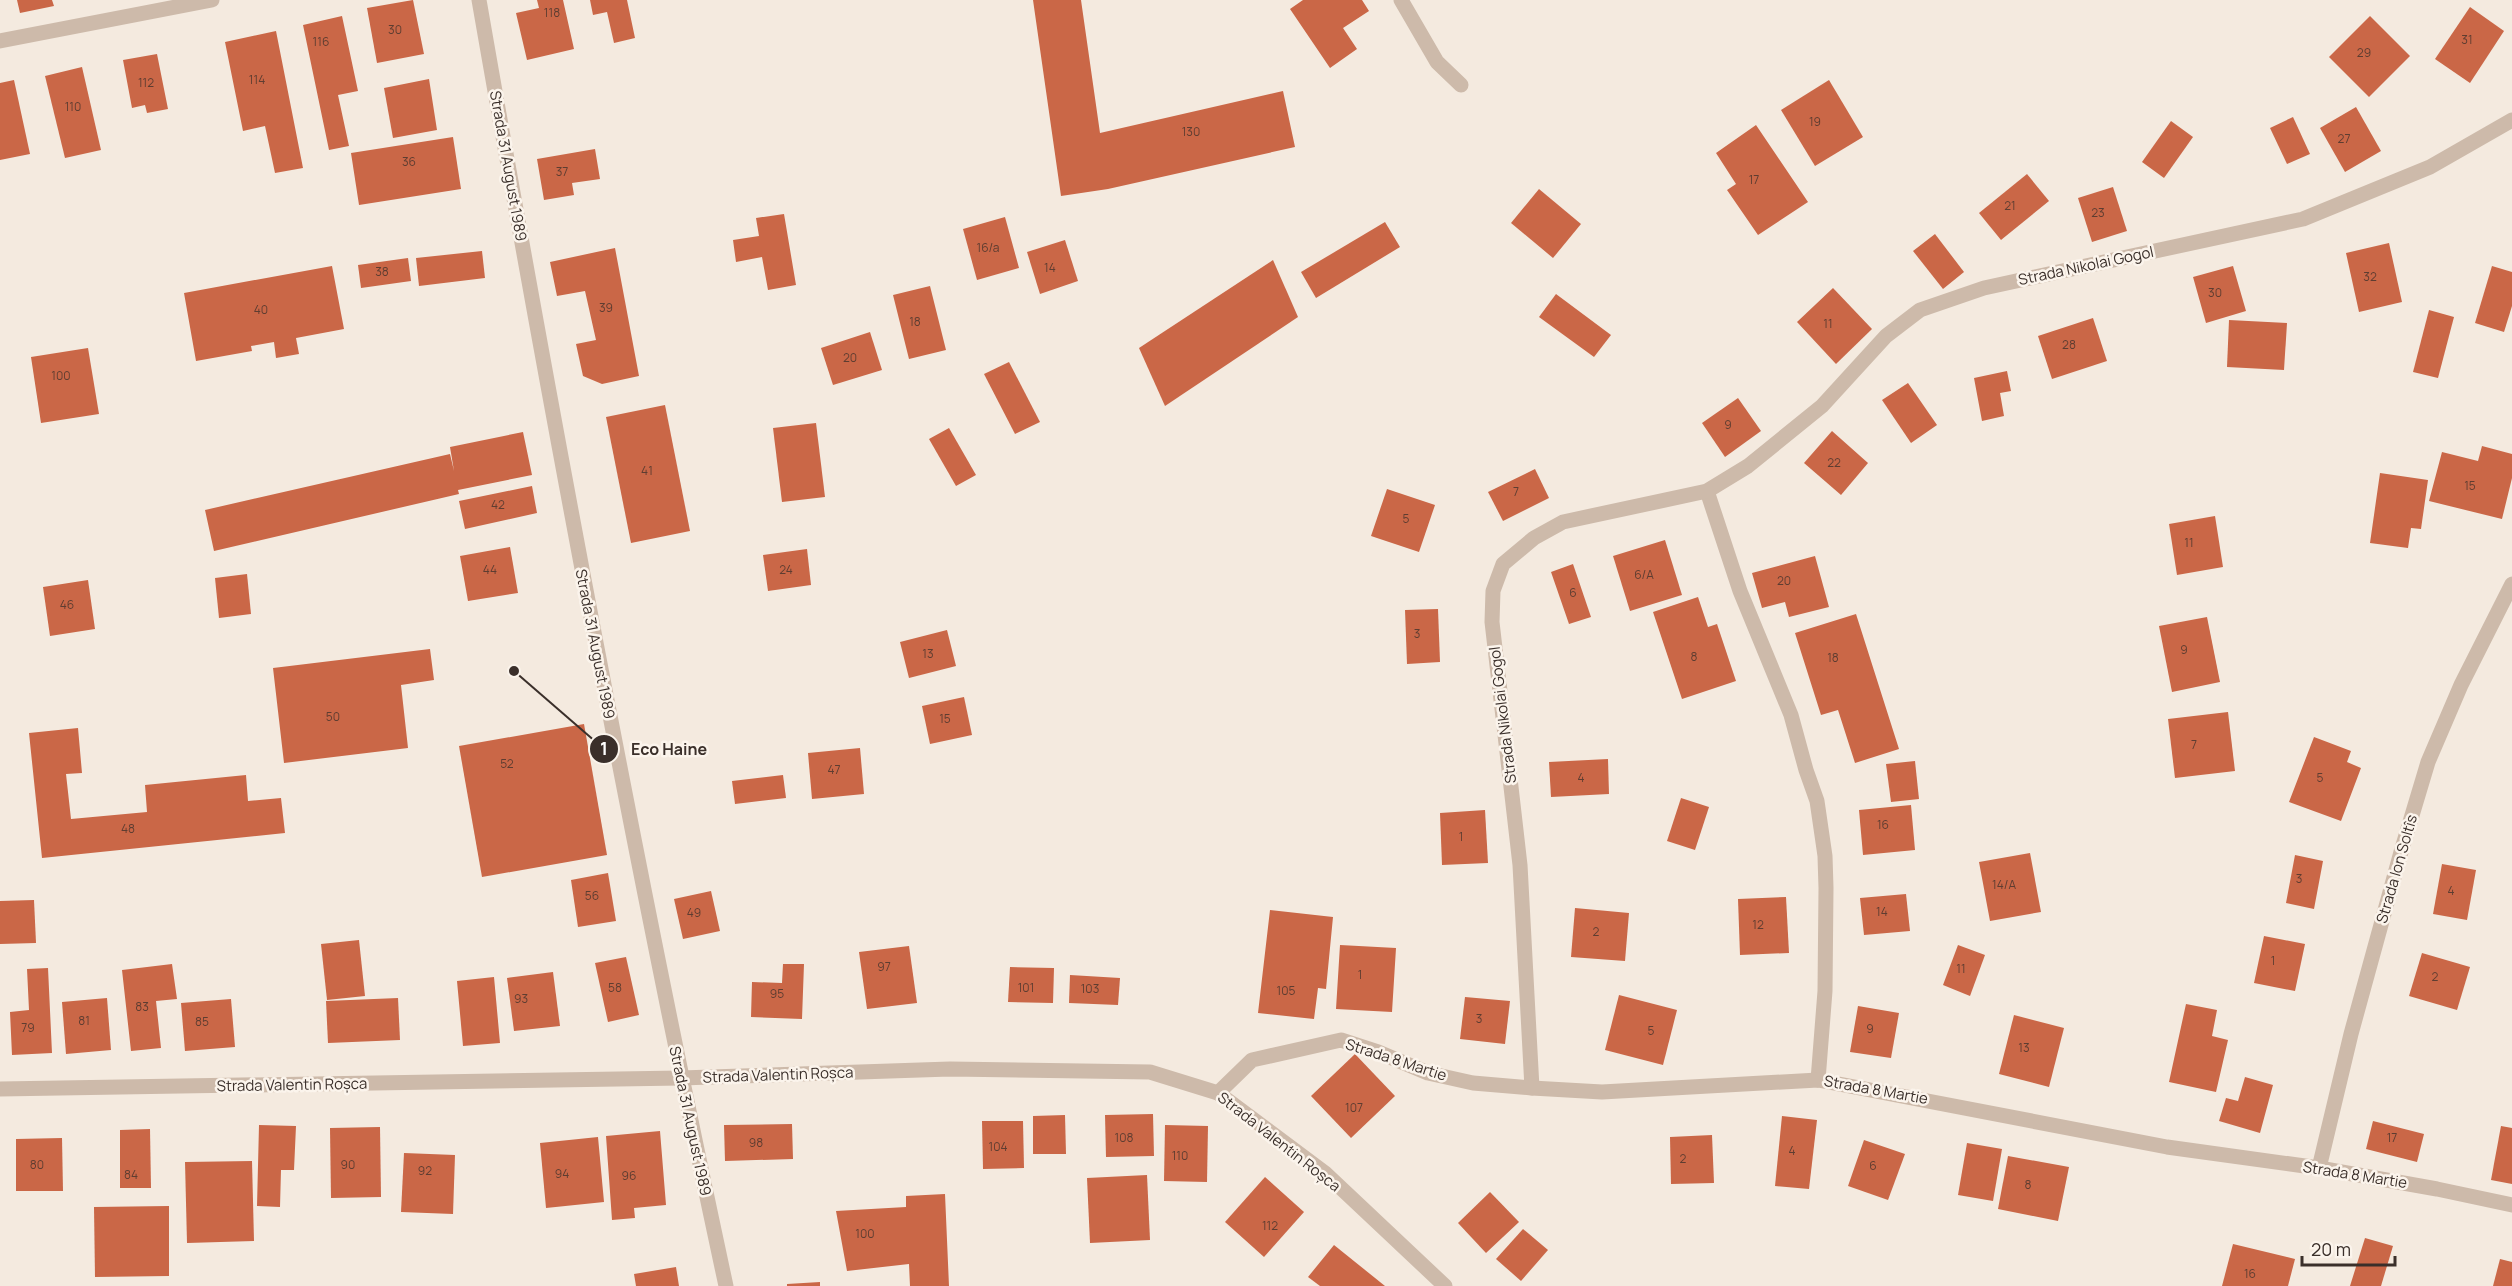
<svg xmlns="http://www.w3.org/2000/svg" width="2512" height="1286" font-family="Manrope,sans-serif">
<style>
.building{fill:#ca6747}
.lines{fill:none;stroke-linecap:round;stroke-linejoin:round}
.minor{stroke:#cdbaaa;stroke-width:15}
.labels{text-anchor:middle;stroke-width:5;stroke-linejoin:round;paint-order:stroke}
.number-label{font-size:12px;fill:#5e3d31}
.street-label{font-size:15px;fill:#3a2f2a;stroke:#fbf4ec}
.leader{fill:none;stroke:#3a2f2a;stroke-width:2}
.callout-dot{fill:#3a2f2a;stroke:#fbf4ec;stroke-width:2}
.mark-label{font-size:18px;text-anchor:middle;font-weight:bold;fill:#fff}
.callout-label{font-size:16px;text-anchor:middle;font-weight:bold;fill:#3a2f2a;stroke:#fbf4ec;stroke-width:5;stroke-linejoin:round;paint-order:stroke}
</style>
<rect width="100%" height="100%" fill="#f4eadf"/>
<g class="building">
<path d="M17,0h35l2,6 -34,7z"/>
<path d="M413,0l11,54 -47,9 -10,-55z"/>
<path d="M537,0h26l11,49 -47,11 -11,-47 23,-5z"/>
<path d="M590,0h37l8,38 -21,5 -7,-31 -14,3z"/>
<path d="M1033,0h48l19,133 183,-42 12,56 -187,42 -47,7z"/>
<path d="M1303,0h59l7,11 -26,17 14,21 -27,19 -40,-59z"/>
<path d="M2470,7l34,24 -34,52 -35,-24z"/>
<path d="M342,16l16,75 -20,4 11,51 -20,4 -26,-125z"/>
<path d="M2370,16l40,40 -41,41 -40,-40z"/>
<path d="M276,31l27,137 -28,5 -10,-47 -22,5 -18,-89z"/>
<path d="M157,54l11,55 -21,4 -2,-8 -13,3 -9,-48z"/>
<path d="M82,67l19,83 -36,8 -20,-82z"/>
<path d="M429,79l8,51 -44,8 -9,-50z"/>
<path d="M14,80l16,74 -30,6v-77z"/>
<path d="M1829,80l34,57 -48,29 -34,-56z"/>
<path d="M2356,107l25,44 -36,21 -25,-44z"/>
<path d="M2293,117l17,37 -23,10 -17,-36z"/>
<path d="M2171,121l22,16 -29,41 -22,-16z"/>
<path d="M1756,125l52,77 -50,33 -31,-45 9,-6 -20,-31z"/>
<path d="M453,137l8,52 -102,16 -8,-52z"/>
<path d="M595,149l5,30 -28,4 2,12 -30,5 -7,-41z"/>
<path d="M2027,174l22,27 -48,39 -22,-27z"/>
<path d="M2113,187l14,44 -35,11 -14,-44z"/>
<path d="M1539,189l42,35 -28,34 -42,-35z"/>
<path d="M784,214l12,71 -28,5 -6,-33 -26,5 -3,-22 26,-4 -3,-18z"/>
<path d="M1005,217l14,51 -42,12 -14,-51z"/>
<path d="M1385,222l15,25 -84,51 -15,-26z"/>
<path d="M1935,234l29,38 -21,17 -30,-38z"/>
<path d="M1065,240l13,41 -38,13 -13,-42z"/>
<path d="M2389,243l13,59 -43,10 -13,-59z"/>
<path d="M615,248l24,128 -37,8 -19,-8 -7,-32 20,-4 -11,-49 -28,5 -7,-34z"/>
<path d="M482,251l3,27 -66,8 -3,-28z"/>
<path d="M408,258l3,23 -50,7 -3,-23z"/>
<path d="M1273,260l25,57 -133,89 -26,-58z"/>
<path d="M332,266l12,63 -48,9 3,16 -23,4 -2,-16 -23,4 1,5 -56,10 -12,-68z"/>
<path d="M2233,266l13,45 -40,12 -13,-46z"/>
<path d="M2492,266l20,6v34l-8,26 -29,-9z"/>
<path d="M930,286l16,64 -37,9 -16,-64z"/>
<path d="M1833,288l39,41 -36,35 -39,-42z"/>
<path d="M1556,294l55,41 -17,22 -55,-40z"/>
<path d="M2429,310l25,7 -16,61 -25,-6z"/>
<path d="M2093,318l14,43 -55,18 -14,-43z"/>
<path d="M2229,320l58,3 -3,47 -57,-3z"/>
<path d="M870,332l12,38 -49,15 -12,-37z"/>
<path d="M88,348l11,66 -58,9 -10,-66z"/>
<path d="M1009,362l31,60 -25,12 -31,-60z"/>
<path d="M2007,371l4,20 -11,2 4,23 -22,5 -8,-43z"/>
<path d="M1908,383l29,42 -26,18 -29,-43z"/>
<path d="M1738,398l23,33 -36,26 -23,-34z"/>
<path d="M665,405l25,126 -59,12 -25,-126z"/>
<path d="M816,423l9,74 -43,5 -9,-74z"/>
<path d="M949,428l27,47 -20,11 -27,-47z"/>
<path d="M1832,431l36,32 -27,32 -37,-32z"/>
<path d="M523,432l9,43 -74,15 1,4 -245,57 -9,-41 245,-56 4,17 -4,-24z"/>
<path d="M2482,446l30,8v24l-10,41 -73,-18 13,-49 36,9z"/>
<path d="M1535,469l14,29 -46,23 -15,-29z"/>
<path d="M2380,473l48,7 -7,49 -10,-1 -3,20 -38,-5z"/>
<path d="M532,486l5,27 -72,16 -6,-28z"/>
<path d="M1387,489l48,16 -16,47 -48,-16z"/>
<path d="M2215,516l8,51 -46,8 -8,-51z"/>
<path d="M1665,540l17,55 -52,16 -17,-55z"/>
<path d="M510,547l8,46 -50,8 -8,-45z"/>
<path d="M807,549l4,36 -43,6 -5,-36z"/>
<path d="M1815,556l14,51 -40,10 -4,-15 -23,6 -10,-35z"/>
<path d="M1573,564l18,53 -22,7 -18,-52z"/>
<path d="M247,574l4,40 -32,4 -4,-40z"/>
<path d="M88,580l7,49 -45,7 -7,-49z"/>
<path d="M1698,597l10,30 9,-3 19,57 -54,18 -29,-87z"/>
<path d="M1438,609l2,53 -33,2 -2,-54z"/>
<path d="M1856,614l43,135 -44,14 -17,-53 -17,5 -26,-82z"/>
<path d="M2207,617l13,65 -48,10 -13,-66z"/>
<path d="M947,630l9,36 -47,12 -9,-36z"/>
<path d="M430,649l4,31 -33,5 7,63 -124,15 -11,-95z"/>
<path d="M964,697l8,38 -42,9 -8,-38z"/>
<path d="M2228,712l7,59 -60,7 -7,-59z"/>
<path d="M584,724l23,131 -125,22 -23,-131z"/>
<path d="M78,728l4,45 -16,1 5,45 76,-7 -2,-27 101,-10 2,26 33,-3 4,35 -243,25 -13,-125z"/>
<path d="M2314,737l37,14 -4,11 14,6 -20,53 -52,-19z"/>
<path d="M860,748l4,46 -52,5 -4,-46z"/>
<path d="M1608,759l1,35 -58,3 -2,-35z"/>
<path d="M1915,761l4,38 -28,3 -5,-38z"/>
<path d="M783,775l3,23 -51,6 -3,-23z"/>
<path d="M1681,798l28,9 -14,43 -28,-9z"/>
<path d="M1911,805l4,45 -52,5 -4,-45z"/>
<path d="M1485,810l3,53 -46,2 -2,-52z"/>
<path d="M2030,853l11,59 -51,9 -11,-59z"/>
<path d="M2295,855l28,6 -9,48 -28,-6z"/>
<path d="M2442,864l34,6 -9,50 -34,-6z"/>
<path d="M608,873l8,48 -38,6 -7,-47z"/>
<path d="M711,891l9,40 -37,8 -9,-40z"/>
<path d="M1906,894l4,37 -46,4 -4,-37z"/>
<path d="M1786,897l3,56 -49,2 -2,-56z"/>
<path d="M34,900l2,43 -36,1v-43z"/>
<path d="M1575,908l54,5 -4,48 -54,-4z"/>
<path d="M1270,910l63,7 -7,72 -8,-1 -4,31 -56,-6z"/>
<path d="M2264,936l41,8 -10,47 -41,-8z"/>
<path d="M359,940l6,56 -38,4 -6,-56z"/>
<path d="M1340,945l56,3 -4,64 -56,-3z"/>
<path d="M1958,945l27,10 -15,41 -27,-11z"/>
<path d="M909,946l8,57 -50,6 -8,-57z"/>
<path d="M2422,953l48,14 -13,43 -48,-14z"/>
<path d="M626,957l13,58 -31,7 -13,-59z"/>
<path d="M172,964l5,35 -21,2 5,47 -30,3 -9,-81z"/>
<path d="M783,964h21l-2,55 -51,-2 1,-35 30,1z"/>
<path d="M1010,967l44,1 -1,35 -45,-1z"/>
<path d="M48,968l4,85 -40,2 -2,-43 19,-2 -2,-41z"/>
<path d="M553,972l7,54 -46,5 -7,-53z"/>
<path d="M1070,975l50,3 -2,27 -49,-2z"/>
<path d="M494,977l6,66 -37,3 -6,-65z"/>
<path d="M1619,995l58,15 -14,55 -58,-15z"/>
<path d="M1465,997l45,4 -5,43 -45,-5z"/>
<path d="M107,998l4,52 -45,4 -4,-52z"/>
<path d="M398,998l2,42 -72,3 -2,-42z"/>
<path d="M231,999l4,48 -50,4 -4,-48z"/>
<path d="M2186,1004l31,6 -5,26 16,4 -12,52 -47,-10z"/>
<path d="M1858,1006l41,7 -8,45 -41,-6z"/>
<path d="M2014,1015l50,13 -15,59 -50,-13z"/>
<path d="M1355,1054l40,42 -44,42 -40,-42z"/>
<path d="M2245,1077l28,8 -13,48 -41,-12 7,-23 12,3z"/>
<path d="M1153,1114l1,42 -48,1 -1,-42z"/>
<path d="M1065,1115l1,39h-33v-38z"/>
<path d="M1782,1116l35,4 -8,69 -34,-3z"/>
<path d="M982,1121h41l1,47 -41,1z"/>
<path d="M2373,1121l51,13 -7,28 -51,-13z"/>
<path d="M792,1124l1,35 -68,2 -1,-36z"/>
<path d="M259,1125l37,1 -2,44h-13l-1,37 -23,-1z"/>
<path d="M1165,1125l43,1 -1,56 -43,-1z"/>
<path d="M2501,1126l11,2v56l-21,-4z"/>
<path d="M380,1127l1,70 -50,1 -1,-70z"/>
<path d="M150,1129l1,59h-31v-58z"/>
<path d="M660,1131l6,74 -32,3 1,10 -23,2 -6,-84z"/>
<path d="M1712,1135l2,48 -43,1 -1,-47z"/>
<path d="M598,1137l6,65 -58,6 -6,-65z"/>
<path d="M62,1138l1,53h-47v-52z"/>
<path d="M1864,1140l41,14 -17,46 -40,-14z"/>
<path d="M1967,1143l35,6 -9,52 -35,-6z"/>
<path d="M404,1153l51,2 -2,59 -52,-2z"/>
<path d="M2008,1156l61,11 -11,54 -60,-12z"/>
<path d="M252,1161l2,80 -67,2 -2,-81z"/>
<path d="M1147,1175l3,65 -60,3 -3,-65z"/>
<path d="M1265,1177l39,35 -40,45 -39,-35z"/>
<path d="M1490,1192l29,30 -33,31 -28,-30z"/>
<path d="M945,1194l4,92h-39l-1,-22 -62,7 -11,-60 70,-4v-11z"/>
<path d="M169,1206v70l-74,1 -1,-70z"/>
<path d="M1523,1229l25,21 -27,31 -25,-22z"/>
<path d="M2365,1238l28,8 -12,40h-31z"/>
<path d="M2233,1244l62,15 -7,27h-66z"/>
<path d="M1334,1245l51,41h-65l-12,-9z"/>
<path d="M2500,1259l12,3v24h-19z"/>
<path d="M676,1267l3,19h-43l-2,-12z"/>
<path d="M820,1282v4h-33v-2z"/>
</g>
<g class="lines">
<g class="minor">
<path d="M479,0c75,430 155,859 247,1286"/>
<path d="M1401,0l36,62 24,23"/>
<path d="M0,41l212,-41"/>
<path d="M1707,491l33,100 51,124 15,55 11,31 8,55 1,32 -1,103 -7,89"/>
<path d="M1532,1088l-12,-223 -28,-243 1,-31 10,-27 31,-26 29,-16 144,-31 41,-25 74,-60 64,-70 34,-26 64,-22 319,-69 127,-52 82,-47"/>
<path d="M0,1089l681,-11 269,-9 200,3 68,21 107,80 120,113"/>
<path d="M1218,1093l34,-33 89,-20 37,12 50,21 45,10 59,5 70,4 216,-12 349,67 152,21 118,21 75,16"/>
<path d="M2319,1168l32,-134 50,-182 27,-90 33,-77 51,-101"/>
</g>
</g>
<g class="labels">
<g class="number-label">
<text x="552" y="17">118</text>
<text x="395" y="34">30</text>
<text x="2467" y="44">31</text>
<text x="321" y="46">116</text>
<text x="2364" y="57">29</text>
<text x="257" y="84">114</text>
<text x="146" y="87">112</text>
<text x="73" y="111">110</text>
<text x="1815" y="126">19</text>
<text x="1191" y="136">130</text>
<text x="2344" y="143">27</text>
<text x="409" y="166">36</text>
<text x="562" y="176">37</text>
<text x="1754" y="184">17</text>
<text x="2010" y="210">21</text>
<text x="2098" y="217">23</text>
<text x="988" y="252">16/a</text>
<text x="1050" y="272">14</text>
<text x="382" y="276">38</text>
<text x="2370" y="281">32</text>
<text x="2215" y="297">30</text>
<text x="606" y="312">39</text>
<text x="261" y="314">40</text>
<text x="915" y="326">18</text>
<text x="1828" y="328">11</text>
<text x="2069" y="349">28</text>
<text x="850" y="362">20</text>
<text x="61" y="380">100</text>
<text x="1728" y="429">9</text>
<text x="1834" y="467">22</text>
<text x="647" y="475">41</text>
<text x="2470" y="490">15</text>
<text x="1516" y="496">7</text>
<text x="498" y="509">42</text>
<text x="1406" y="523">5</text>
<text x="2189" y="547">11</text>
<text x="490" y="574">44</text>
<text x="786" y="574">24</text>
<text x="1644" y="579">6/A</text>
<text x="1784" y="585">20</text>
<text x="1573" y="597">6</text>
<text x="67" y="609">46</text>
<text x="1417" y="638">3</text>
<text x="2184" y="654">9</text>
<text x="928" y="658">13</text>
<text x="1694" y="661">8</text>
<text x="1833" y="662">18</text>
<text x="333" y="721">50</text>
<text x="945" y="723">15</text>
<text x="2194" y="749">7</text>
<text x="507" y="768">52</text>
<text x="834" y="774">47</text>
<text x="1581" y="782">4</text>
<text x="2320" y="782">5</text>
<text x="1883" y="829">16</text>
<text x="128" y="833">48</text>
<text x="1461" y="841">1</text>
<text x="2299" y="883">3</text>
<text x="2004" y="889">14/A</text>
<text x="2451" y="895">4</text>
<text x="592" y="900">56</text>
<text x="1882" y="916">14</text>
<text x="694" y="917">49</text>
<text x="1758" y="929">12</text>
<text x="1596" y="936">2</text>
<text x="2273" y="965">1</text>
<text x="884" y="971">97</text>
<text x="1961" y="973">11</text>
<text x="1360" y="979">1</text>
<text x="2435" y="981">2</text>
<text x="615" y="992">58</text>
<text x="1026" y="992">101</text>
<text x="1090" y="993">103</text>
<text x="1286" y="995">105</text>
<text x="777" y="998">95</text>
<text x="521" y="1003">93</text>
<text x="142" y="1011">83</text>
<text x="1479" y="1023">3</text>
<text x="84" y="1025">81</text>
<text x="202" y="1026">85</text>
<text x="28" y="1032">79</text>
<text x="1870" y="1033">9</text>
<text x="1651" y="1035">5</text>
<text x="2024" y="1052">13</text>
<text x="1354" y="1112">107</text>
<text x="1124" y="1142">108</text>
<text x="2392" y="1142">17</text>
<text x="756" y="1147">98</text>
<text x="998" y="1151">104</text>
<text x="1792" y="1155">4</text>
<text x="1180" y="1160">110</text>
<text x="1683" y="1163">2</text>
<text x="37" y="1169">80</text>
<text x="348" y="1169">90</text>
<text x="1873" y="1170">6</text>
<text x="425" y="1175">92</text>
<text x="562" y="1178">94</text>
<text x="131" y="1179">84</text>
<text x="629" y="1180">96</text>
<text x="2028" y="1189">8</text>
<text x="1270" y="1230">112</text>
<text x="865" y="1238">100</text>
<text x="2250" y="1278">16</text>
</g>
<g class="street-label">
<text transform="translate(508 166) rotate(80)" y="5">Strada 31 August 1989</text>
<text transform="translate(2086 266) rotate(-12)" y="5">Strada Nikolai Gogol</text>
<text transform="translate(595 644) rotate(79)" y="5">Strada 31 August 1989</text>
<text transform="translate(1503 715) rotate(-97)" y="5">Strada Nikolai Gogol</text>
<text transform="translate(2397 869) rotate(-74)" y="5">Strada Ion Soltîs</text>
<text transform="translate(1396 1060) rotate(18)" y="5">Strada 8 Martie</text>
<text transform="translate(778 1075) rotate(-2)" y="5">Strada Valentin Roșca</text>
<text transform="translate(292 1085) rotate(-1)" y="5">Strada Valentin Roșca</text>
<text transform="translate(1876 1090) rotate(10)" y="5">Strada 8 Martie</text>
<text transform="translate(690 1121) rotate(78)" y="5">Strada 31 August 1989</text>
<text transform="translate(1279 1142) rotate(38)" y="5">Strada Valentin Roșca</text>
<text transform="translate(2355 1175) rotate(9)" y="5">Strada 8 Martie</text>
</g>
</g>
<path class="leader" d="M514 671L604 749"/>
<g class="callout-dot">
<circle cx="514" cy="671" r="6"/>
<circle cx="604" cy="749" r="15"/>
</g>
<g class="mark-label">
<text x="604" y="755">1</text>
</g>
<g class="callout-label">
<text x="669" y="755">Eco Haine</text>
</g>
<path d="M2302 1256v9h93v-9" fill="none" stroke="#3a2f2a" stroke-width="3"/>
<text x="2311" y="1256" font-size="18" fill="#3a2f2a" stroke="#fbf4ec" stroke-width="4.5" paint-order="stroke">20 m</text>
</svg>
